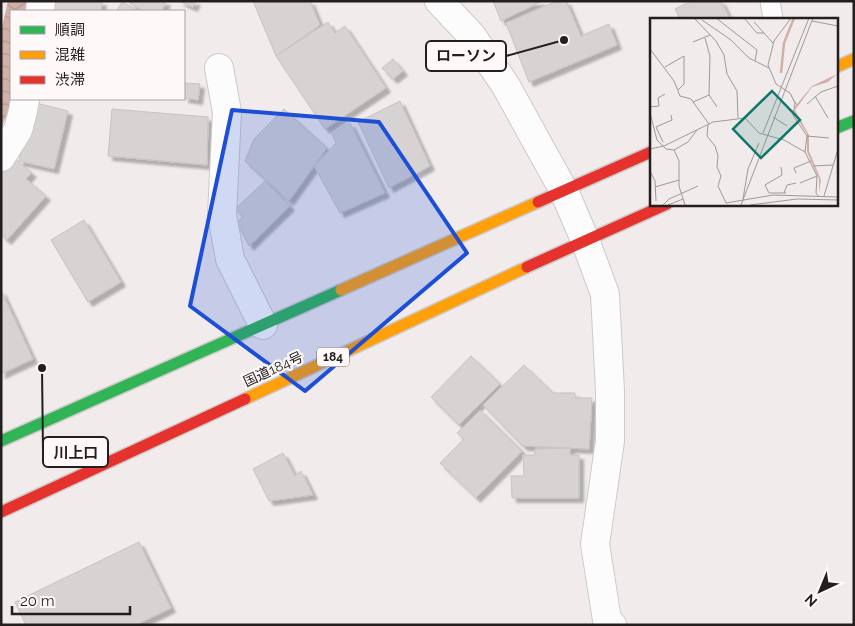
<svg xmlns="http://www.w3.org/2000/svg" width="855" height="626" font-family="Raleway,'Noto Sans JP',sans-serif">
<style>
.water{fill:url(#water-waves)}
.building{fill:#d6d3d2;stroke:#c7c3c2;filter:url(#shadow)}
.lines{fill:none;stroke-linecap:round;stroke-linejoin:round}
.lane-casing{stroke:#cecac9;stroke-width:21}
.street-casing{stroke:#cecac9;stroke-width:30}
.fast-casing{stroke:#cecac9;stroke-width:14}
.slow-casing{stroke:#cecac9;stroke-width:14}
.jam-casing{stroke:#cecac9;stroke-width:14}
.lane{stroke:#fdfcfc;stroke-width:19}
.street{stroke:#fdfcfc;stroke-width:28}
.fast{stroke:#30b455;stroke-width:11}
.slow{stroke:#ff9f0a;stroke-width:11}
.jam{stroke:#e5322d;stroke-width:11}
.marked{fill:#1d4ed8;fill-opacity:0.2;stroke:#1d4ed8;stroke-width:4;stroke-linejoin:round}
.labels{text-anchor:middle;stroke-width:4.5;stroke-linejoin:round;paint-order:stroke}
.shield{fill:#fef9f8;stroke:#64605f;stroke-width:1}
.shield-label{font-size:12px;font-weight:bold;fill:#221f1e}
.street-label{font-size:14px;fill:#221f1e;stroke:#fef9f8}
.inset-river{fill:none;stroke:#d1b0a8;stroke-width:2.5}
.inset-road{fill:none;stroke:#9e9a99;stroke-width:1}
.view{fill:#0f766e;fill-opacity:0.15;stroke:#0f766e;stroke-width:2.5}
.inset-edge{fill:none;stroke:#221f1e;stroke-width:2.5}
.leader{fill:none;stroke:#221f1e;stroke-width:2}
.callout-dot{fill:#221f1e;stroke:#fef9f8;stroke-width:2}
.callout{fill:#fef9f8;stroke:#221f1e;stroke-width:2}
.callout-label{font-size:15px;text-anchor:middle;font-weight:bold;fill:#221f1e}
</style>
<defs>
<pattern id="water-waves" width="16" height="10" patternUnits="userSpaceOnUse" patternTransform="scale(1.25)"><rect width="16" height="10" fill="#d1b0a8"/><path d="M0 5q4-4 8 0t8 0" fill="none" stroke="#b39790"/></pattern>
<filter id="shadow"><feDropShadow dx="4.5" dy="4.5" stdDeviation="1" flood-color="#0004"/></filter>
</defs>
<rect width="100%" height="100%" fill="#f1eceb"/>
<path class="water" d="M8,1h21l-3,10h-15l-1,97 -9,20v-97z"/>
<g class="building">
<path d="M55,1h47l-1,10h-48z"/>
<path d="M131,1h35l-4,10h-18l-14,-7z"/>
<path d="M179,1h17l-3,6z"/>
<path d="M253,1h57l10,24 -44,31z"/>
<path d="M493,1h49l-41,20z"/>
<path d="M557,1h9l15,35 28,-12 8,21 -88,37 -23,-59z"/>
<path d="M691,1h30l9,18h-50l-5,-10z"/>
<path d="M122,2l17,9h-23z"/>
<path d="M328,22l7,11 10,-7 41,62 -61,41 -49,-73z"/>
<path d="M393,59l10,12 -10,8 -11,-11z"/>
<path d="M185,83l15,1 -2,16 -14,-2z"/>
<path d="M400,101l30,65 -41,22 -31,-66z"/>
<path d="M32,102l36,9 -14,58 -35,-8z"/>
<path d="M112,109l96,8 -1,48 -99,-9z"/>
<path d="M284,109l43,39 -38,53 -44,-40 9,-22z"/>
<path d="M350,123l35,70 -45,20 -26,-47 22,-23 -4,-9z"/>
<path d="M14,158l18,15 -6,6 20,17 -39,44 -6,-5v-62z"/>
<path d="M265,181l25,25 -41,40 -12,-23 6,-7 -8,-7z"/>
<path d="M84,220l37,62 -33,20 -37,-62z"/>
<path d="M1,290l32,69 -32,15z"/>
<path d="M471,356l29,28 -41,41 -28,-28z"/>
<path d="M524,365l29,28h22v5h17l-3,51 -66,-3 -40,-41z"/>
<path d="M480,410l42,41 -46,47 -36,-35 24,-24 -7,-6z"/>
<path d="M570,448v7h9v43h-67l-1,-22h13l-1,-21h12v-6z"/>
<path d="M283,453l12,23 6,-5 12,24 -44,6 -16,-32z"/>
<path d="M139,542l32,66 -35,17h-110l-11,-23z"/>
</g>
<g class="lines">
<defs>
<path id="lane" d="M770,1l3,18"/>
<g id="street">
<path d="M439,1l33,35 34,50 33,60 25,45 21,49 20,54 5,97v50l-15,103 12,76 5,5"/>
<path d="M40,11l1,-10"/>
<path d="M219,68l8,44 -5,103 8,44 33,66"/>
<path d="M1,157l17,-27 5,-19 2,-12"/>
</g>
<g id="fast">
<path d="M836,128l18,-7"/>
<path d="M1,441l340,-151"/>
</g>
<g id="slow">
<path d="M836,67l18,-8"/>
<path d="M341,290l197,-88"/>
<path d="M245,399l282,-132"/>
</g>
<g id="jam">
<path d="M538,202l113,-50"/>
<path d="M527,267l140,-63"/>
<path d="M1,512l244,-113"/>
</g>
</defs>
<use href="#lane" class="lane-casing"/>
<use href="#street" class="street-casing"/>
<use href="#fast" class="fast-casing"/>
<use href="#slow" class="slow-casing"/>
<use href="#jam" class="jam-casing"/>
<use href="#lane" class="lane"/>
<use href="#street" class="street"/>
<use href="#fast" class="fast"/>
<use href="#slow" class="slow"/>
<use href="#jam" class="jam"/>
</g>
<path class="marked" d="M232,110l147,12 88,131 -162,138 -115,-85z"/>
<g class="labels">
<rect class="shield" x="317" y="347.5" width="32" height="19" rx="4"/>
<g class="shield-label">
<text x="333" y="361">184</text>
</g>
<g class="street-label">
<text transform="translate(273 369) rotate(-25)" y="5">国道184号</text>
</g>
</g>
<g transform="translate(650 18)">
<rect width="188" height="188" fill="#f1eceb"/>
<path d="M187,56l-9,8 -16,5 -17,23 14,25v16l12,29 -2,13v-14l-12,-27v-18l-12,-19 -1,-4 2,-6 -8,-14 9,13 15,-18z" fill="#d1b0a8"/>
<path class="inset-river" d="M131,55l3,-30 10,-25"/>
<path class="inset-road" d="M44,0l22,23 8,14 3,19 10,17 1,27M66,0l41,32 -2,11M94,0l13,15h7M141,0l-17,23 -6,24 8,19 14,9 5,10 -2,12 14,21 -2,16M52,2l29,20 18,18 20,10M162,3l26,5M104,4l19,21M55,20l5,18 -1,39 8,12M43,24l17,-7M0,31l24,32 6,15 11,3 18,25M15,49l19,-11v28l-6,6M165,78l13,22M43,84l16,-7M157,86l14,-12 17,-6M0,89l9,-1 -1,-8 7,-4M0,95l7,27 9,9 8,1 5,11v25l6,19M123,99l14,9M58,107l-1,11 8,10 3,10 -1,11 4,9 -3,10 8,17 47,-8 65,2M113,115l46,-115M157,118l22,2M13,124l-7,-15 16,-7 -1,-5M0,131l14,-3 49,-24 32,-4 14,15 25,7 21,12 12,24 -1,17 3,4M24,132l14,-8 9,-12M163,148l20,-1M131,149l1,8 -17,10 4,8h17M0,153l5,10 1,20M146,155l-2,-5 17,-7M150,165l17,-7M5,169l24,-7M134,175l3,-8 9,-2M174,178l14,-47M93,181l5,-30 11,-26M13,187l6,-6 29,-13M18,187l15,-6M91,187l72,-187M100,187l47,-6 41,1"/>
<path class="view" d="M122,73l28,29 -39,38 -28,-29z"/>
<rect width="188" height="188" class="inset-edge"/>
</g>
<path class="leader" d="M564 40L506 56M42 368L43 452"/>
<g class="callout-dot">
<circle cx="564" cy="40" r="5"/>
<circle cx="42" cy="368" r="5"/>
</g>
<g class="callout">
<rect x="426" y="41" width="80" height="30" rx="5"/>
<rect x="43" y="437" width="65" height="30" rx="5"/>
</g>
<g class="callout-label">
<text x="466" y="61">ローソン</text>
<text x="76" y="458">川上口</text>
</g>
<rect width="855" height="626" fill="none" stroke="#221f1e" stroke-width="5"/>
<rect x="10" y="10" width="175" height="90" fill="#fef9f8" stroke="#a6a2a1"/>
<rect x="20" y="26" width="25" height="8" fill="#30b455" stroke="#a6a2a1"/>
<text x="55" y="35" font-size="15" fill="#221f1e">順調</text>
<rect x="20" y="51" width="25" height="8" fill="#ff9f0a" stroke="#a6a2a1"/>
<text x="55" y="60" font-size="15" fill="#221f1e">混雑</text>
<rect x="20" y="76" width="25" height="8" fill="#e5322d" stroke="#a6a2a1"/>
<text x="55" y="85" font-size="15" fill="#221f1e">渋滞</text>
<g transform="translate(820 591) rotate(224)" stroke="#fef9f8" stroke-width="4" paint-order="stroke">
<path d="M0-4L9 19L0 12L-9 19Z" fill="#221f1e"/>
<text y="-8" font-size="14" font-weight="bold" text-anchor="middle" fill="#221f1e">N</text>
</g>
<path d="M12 606v8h118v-8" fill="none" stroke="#221f1e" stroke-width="2.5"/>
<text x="20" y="606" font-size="15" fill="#221f1e" stroke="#fef9f8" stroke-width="4" paint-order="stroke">20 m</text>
</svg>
